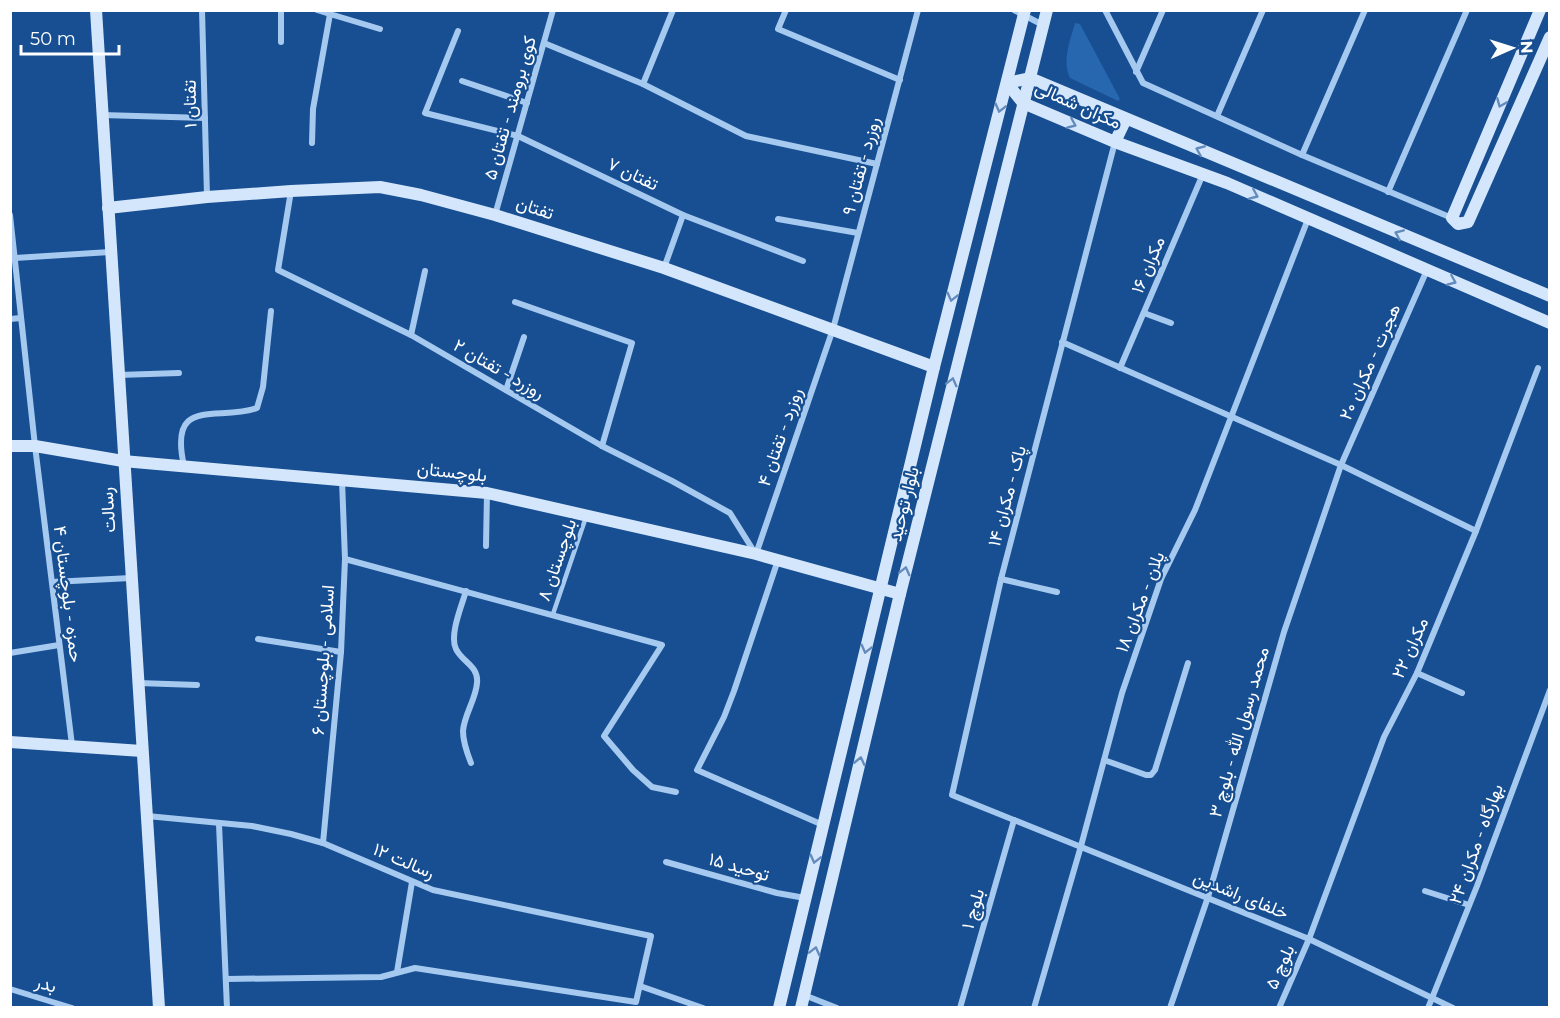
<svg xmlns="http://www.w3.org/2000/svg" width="1560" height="1018" font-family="Montserrat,Vazirmatn,sans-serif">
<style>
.green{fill:#2667af}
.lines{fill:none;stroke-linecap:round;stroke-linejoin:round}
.lane{stroke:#a6c9f0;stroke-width:4.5}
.street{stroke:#a6c9f0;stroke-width:6}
.secondary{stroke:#d4e6fb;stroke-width:12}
.oneway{stroke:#638bbc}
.labels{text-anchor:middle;stroke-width:4.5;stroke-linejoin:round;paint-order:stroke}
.street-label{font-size:18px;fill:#fff;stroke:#174f92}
</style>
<rect width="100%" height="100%" fill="#174f92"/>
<path class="green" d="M1075,23l5,1 40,75 -2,2 -48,-23c-8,-18 0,-37 5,-55z"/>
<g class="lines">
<path class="lane" d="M553,614l33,-97"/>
<g class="street">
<path d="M202,10l5,186"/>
<path d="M786,10l-8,19 122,51"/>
<path d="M1014,10l29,15"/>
<path d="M1105,10l38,73 159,72 150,63"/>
<path d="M330,14l50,15"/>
<path d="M458,31l-33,82 93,23 165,79 -19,53"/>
<path d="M281,42v-32"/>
<path d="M544,43l99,41 30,-74"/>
<path d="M1136,72l27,-62"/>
<path d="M462,81l65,22"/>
<path d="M643,84l103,52 131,28"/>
<path d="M102,115l103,3"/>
<path d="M1217,116l46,-106"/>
<path d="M1115,142l-114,437 -49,216 357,144 144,69"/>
<path d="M312,143l1,-34 17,-95 -13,-4"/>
<path d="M1302,155l63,-145"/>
<path d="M291,191l-13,79 133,65 191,111 70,35 58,32 25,40"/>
<path d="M1388,192l79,-182"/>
<path d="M10,215l25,231 37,299"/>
<path d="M495,215l58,-205"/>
<path d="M683,215l120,46"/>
<path d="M778,219l80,14"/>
<path d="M15,258l95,-6"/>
<path d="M515,302l117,41 -30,103"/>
<path d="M1144,313l27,10"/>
<path d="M10,319l11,-1"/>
<path d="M411,335l14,-64"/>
<path d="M1062,342l279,123 135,66"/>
<path d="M1120,368l83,-194"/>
<path d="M119,375l60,-2"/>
<path d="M506,390l18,-53"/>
<path d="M184,466c-16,-71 33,-44 73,-58l6,-21 8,-76"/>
<path d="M486,546l1,-53"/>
<path d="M756,554l77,-225 85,-319"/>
<path d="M345,559l317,86 -58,91 29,34 19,17 24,5"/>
<path d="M778,560l-44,131 -10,26 -27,53 126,55"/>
<path d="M1001,579l56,13"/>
<path d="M52,582l79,-4"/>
<path d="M466,591c-4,14 -17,44 -10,58 6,13 23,17 21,34 -1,16 -13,32 -14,48 0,11 4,22 8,32"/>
<path d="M258,639l83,13"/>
<path d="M10,653l49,-8"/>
<path d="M1417,673l45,20"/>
<path d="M138,683l59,2"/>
<path d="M1104,760l42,15h5l4,-5 33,-107"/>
<path d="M147,816l105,10 39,8 32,9 110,47 218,46 -15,66 -221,-34 -34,9 -155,2"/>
<path d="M219,824l8,184"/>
<path d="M323,843l18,-191 4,-93 -3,-79"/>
<path d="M666,862l111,31 28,5"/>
<path d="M1425,891l44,14"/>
<path d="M397,972l15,-90"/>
<path d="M640,986l63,22"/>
<path d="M10,989l62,19"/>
<path d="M804,995l33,13"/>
<path d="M960,1008l54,-188"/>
<path d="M1034,1008l47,-162 41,-153 39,-114 34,-69 113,-291"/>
<path d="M1170,1008l38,-111 76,-265 57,-167 86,-195"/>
<path d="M1279,1008l30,-69 75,-202 33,-64 59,-142 62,-163"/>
<path d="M1428,1008l49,-122 73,-196"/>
</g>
<g class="secondary">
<path d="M96,10l63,998"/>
<path d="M1540,10l-88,208 6,6 10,-2 82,-185"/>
<path d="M1115,142l11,-23"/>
<path d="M108,208l99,-11 84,-6 89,-4 41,8 74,20 169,53 270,99"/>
<path d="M1550,296l-520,-218 -23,5 16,20 92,39 112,41 323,140"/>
<path d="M10,446h25l88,15 364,32 269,61 144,40"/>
<path d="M10,742l132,9"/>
<path d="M779,1008l155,-641 91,-357"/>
<path d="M801,1008l99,-414 147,-584"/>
</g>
</g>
<defs><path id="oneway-chevron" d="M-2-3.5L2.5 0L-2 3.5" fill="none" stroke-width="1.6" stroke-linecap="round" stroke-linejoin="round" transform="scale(1.5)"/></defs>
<g class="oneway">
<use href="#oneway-chevron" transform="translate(1501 103) rotate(113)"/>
<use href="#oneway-chevron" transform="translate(1000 108) rotate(104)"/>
<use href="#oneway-chevron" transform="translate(1072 124) rotate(23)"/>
<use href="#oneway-chevron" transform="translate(1200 150) rotate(-157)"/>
<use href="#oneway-chevron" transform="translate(1254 195) rotate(23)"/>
<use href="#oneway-chevron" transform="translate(1399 234) rotate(-157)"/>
<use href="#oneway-chevron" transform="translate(1452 281) rotate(23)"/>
<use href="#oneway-chevron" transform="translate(952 297) rotate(104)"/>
<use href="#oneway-chevron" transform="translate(952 382) rotate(-76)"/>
<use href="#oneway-chevron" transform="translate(905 571) rotate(-76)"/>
<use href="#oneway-chevron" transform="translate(866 649) rotate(104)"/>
<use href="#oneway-chevron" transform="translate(860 761) rotate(-77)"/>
<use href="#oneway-chevron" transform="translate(815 859) rotate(104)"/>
<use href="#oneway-chevron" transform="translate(815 951) rotate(-76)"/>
</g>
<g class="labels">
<g class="street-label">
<text transform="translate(190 104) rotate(-91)" y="6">تفتان ۱</text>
<text transform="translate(1078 105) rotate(24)" y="6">مکران شمالی</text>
<text transform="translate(510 108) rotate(-74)" y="6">کوی برومند - تفتان ۵</text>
<text transform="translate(861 166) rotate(-75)" y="6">روزرد - تفتان ۹</text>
<text transform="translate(633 174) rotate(25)" y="6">تفتان ۷</text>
<text transform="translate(535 208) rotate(18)" y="6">تفتان</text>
<text transform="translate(1148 265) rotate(-67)" y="6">مکران ۱۶</text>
<text transform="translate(1370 362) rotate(-66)" y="6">هجرت - مکران ۲۰</text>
<text transform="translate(499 369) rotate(30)" y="6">روزرد - تفتان ۲</text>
<text transform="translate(780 437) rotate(-71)" y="6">روزرد - تفتان ۴</text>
<text transform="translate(452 472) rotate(6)" y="6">بلوچستان</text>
<text transform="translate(1007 496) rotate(-75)" y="6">پاک - مکران ۱۴</text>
<text transform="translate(904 504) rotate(-76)" y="6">بلوار توحید</text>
<text transform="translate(108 510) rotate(-94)" y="6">رسالت</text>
<text transform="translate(557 560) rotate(-71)" y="6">بلوچستان ۸</text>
<text transform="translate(68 594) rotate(83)" y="6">حمزه - بلوچستان ۴</text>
<text transform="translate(1140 602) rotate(-69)" y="6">پلان - مکران ۱۸</text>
<text transform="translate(1410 648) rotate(-66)" y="6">مکران ۲۲</text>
<text transform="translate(323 660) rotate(-86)" y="6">اسلامی - بلوچستان ۶</text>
<text transform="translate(1239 732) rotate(-74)" y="6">محمد رسول الله - بلوچ ۳</text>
<text transform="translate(1476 844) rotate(-70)" y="6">بهارگاه - مکران ۲۴</text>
<text transform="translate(404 861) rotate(23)" y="6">رسالت ۱۲</text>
<text transform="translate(739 867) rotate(16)" y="6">توحید ۱۵</text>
<text transform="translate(1241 895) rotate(22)" y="6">خلفای راشدین</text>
<text transform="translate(973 909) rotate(-74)" y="6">بلوچ ۱</text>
<text transform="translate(1280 967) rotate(-66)" y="6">بلوچ ۵</text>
<text transform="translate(46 984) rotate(17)" y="6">بدر</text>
</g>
</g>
<rect width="1560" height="1018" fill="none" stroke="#ffffff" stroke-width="24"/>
<g transform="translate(1512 48) rotate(87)" stroke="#174f92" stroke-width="4.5" paint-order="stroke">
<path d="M0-4.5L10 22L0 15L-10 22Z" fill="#ffffff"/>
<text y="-9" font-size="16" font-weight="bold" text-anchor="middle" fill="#ffffff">N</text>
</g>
<path d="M21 45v9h98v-9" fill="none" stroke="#ffffff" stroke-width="3"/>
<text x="30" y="45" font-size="18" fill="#ffffff" stroke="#174f92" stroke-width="4.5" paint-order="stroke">50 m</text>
</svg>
